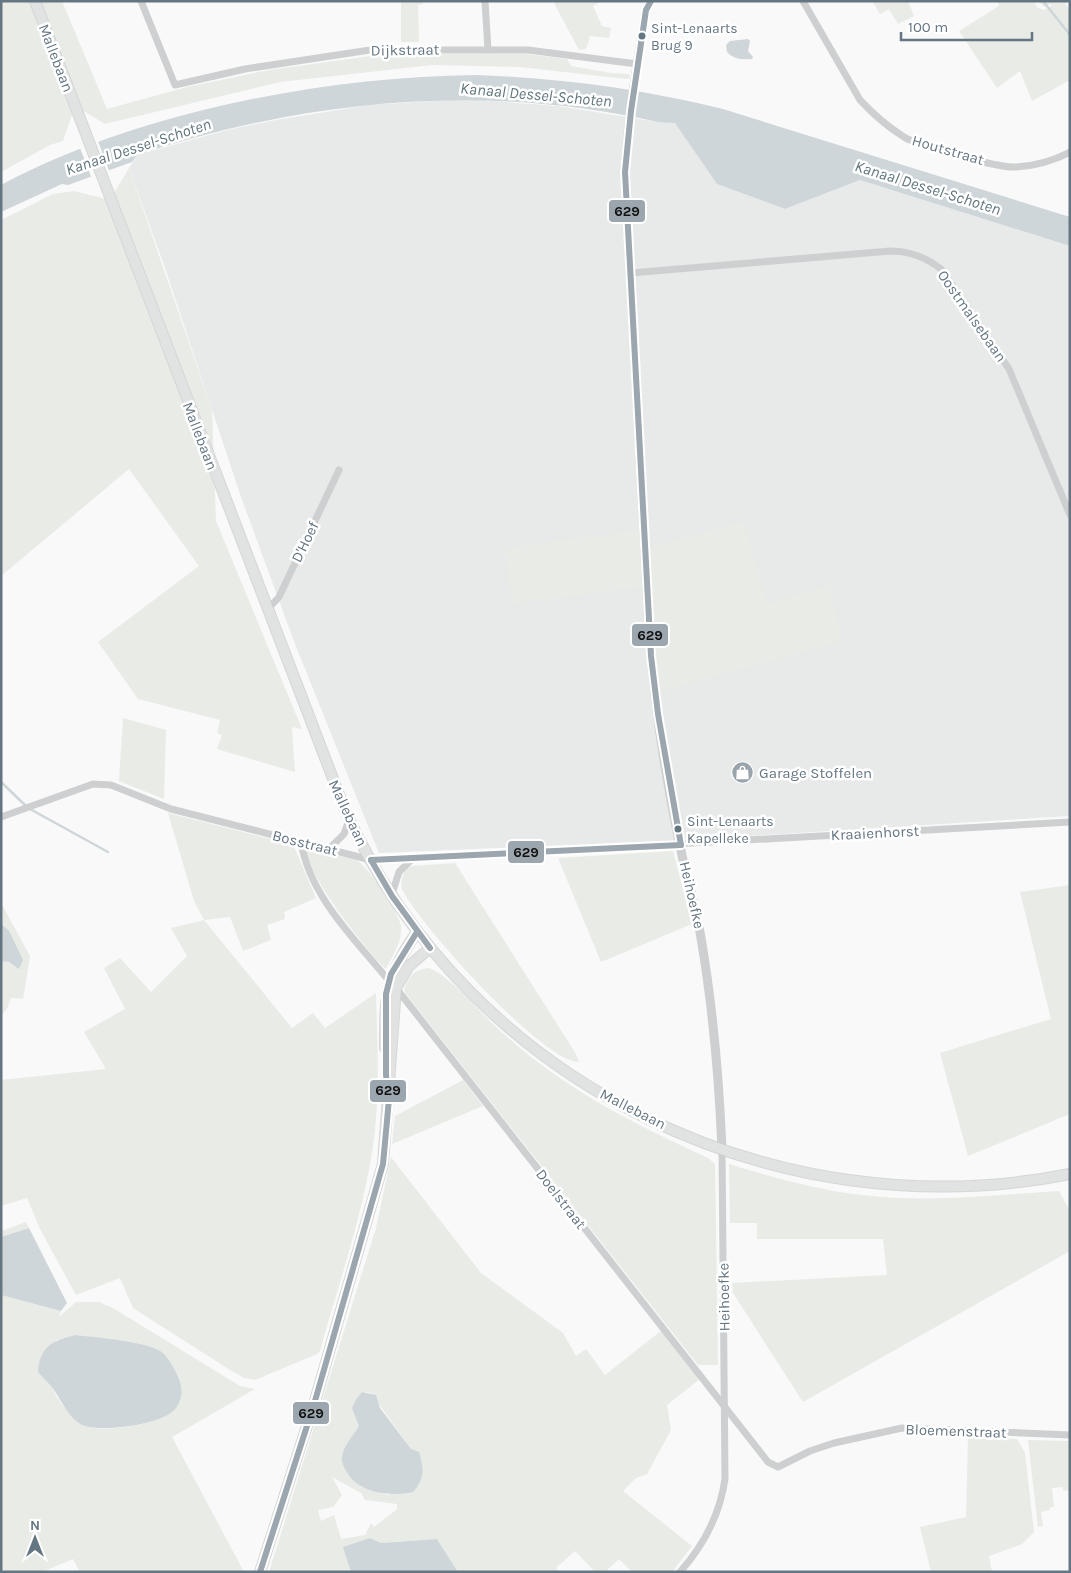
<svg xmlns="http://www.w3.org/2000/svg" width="1071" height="1573" font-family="Karla,sans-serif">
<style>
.built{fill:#e8e9e9}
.green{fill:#e8ebe6;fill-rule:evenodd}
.water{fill:#ced6d9}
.pier{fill:#f9f9f9}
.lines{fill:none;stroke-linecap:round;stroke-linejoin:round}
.stream{stroke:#ced6d9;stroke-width:2.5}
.secondary-casing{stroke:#d5d6d7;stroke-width:12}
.minor{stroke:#cecfd0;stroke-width:7}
.tertiary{stroke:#cecfd0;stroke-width:9}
.secondary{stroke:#e1e2e2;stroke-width:10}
.bus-1-casing{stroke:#fff;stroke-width:10}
.bus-1{stroke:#9ba6ae;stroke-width:6}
.bus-dot{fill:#657683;stroke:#fff;stroke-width:2}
.labels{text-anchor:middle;stroke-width:5;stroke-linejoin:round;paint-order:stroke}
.bus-label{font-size:14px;fill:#657683;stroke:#fff;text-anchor:start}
.street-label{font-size:15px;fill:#657683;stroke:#fff}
.poi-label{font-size:15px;fill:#657683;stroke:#fff;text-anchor:start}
.water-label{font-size:16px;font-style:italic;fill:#60757c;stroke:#fff}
.line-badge{stroke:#fff;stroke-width:2}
.pale-badge-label{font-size:14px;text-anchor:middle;font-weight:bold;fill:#111}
</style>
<rect width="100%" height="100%" fill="#f9f9f9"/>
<path class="built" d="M466,99l92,7 100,16h17l42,62 68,25 75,-29 210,66v570l-385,24 -306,13 -84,-209 -54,-147 -77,-232 -35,-97 8,-13 90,-25 49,-10 93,-15z"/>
<g class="green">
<path d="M1,1h61l45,108 80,-22 82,-17 116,-16h141l41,5 4,7 40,7 18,1 1,4 -4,1 -106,-12 -88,-2 -152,17 -175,42 -30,-18 -12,35 -13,4 -49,27z"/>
<path d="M401,1h22v3l-5,1 1,37h-18z"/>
<path d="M553,1h49l-9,5 9,20 9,2 -2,10 -19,-2 -4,13 -7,1z"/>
<path d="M872,1h36l6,15 -16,8 -9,-15 -9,5z"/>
<path d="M998,1h35l5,7 6,2 8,-4 -2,-2 -5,3 -8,-6h27l6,10v69l-38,21 -12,-30 -23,17 -38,-57 40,-25z"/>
<path d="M129,168l83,242 4,111 86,208 -10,-2 3,45 -78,-23 5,-14 -5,-2 3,-13 -82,-21 -40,-57 101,-76 -70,-97 -128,107v-356l52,-26 21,-3 36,9z"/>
<path d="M744,522l23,82 62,-19 13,56 -187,52 -8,-107 -135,18 -7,-56 139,-19 2,19z"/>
<path d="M123,718l43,12 -2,69 -45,-18z"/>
<path d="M168,813l123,31 4,5 21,49 -32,14 1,7 -18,6 4,15 -28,11 -13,-34 -26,3 88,108 21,-15 12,15 51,-35c1,45 4,91 -1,137 -8,74 -35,148 -55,221l-3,3 -62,26 -11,-2 -14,-8 -97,-62 -13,-30 -44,17 -36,-66 -13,-31 -26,8v-126l105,-11 -22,-37 41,-23 -21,-41 16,-10 31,34 36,-36 -16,-28 33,-8 -10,-19z"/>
<path d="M307,848l49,12c12,6 43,52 45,66 2,14 -9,31 -15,43 -18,-16 -84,-100 -79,-121z"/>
<path d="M673,851l19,73 -91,38 -43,-104z"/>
<path d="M455,863l121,191 3,8c-36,0 -158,-136 -176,-171 -4,-8 0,-14 2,-22l7,-3z"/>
<path d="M1070,885v229l-102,42 -28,-103 111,-34 -31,-127z"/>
<path d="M1,903l29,53 -7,43 -12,-1 -3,9 -7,9v-55h5l9,5 -14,-42z"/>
<path d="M428,968c19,5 49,41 65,56 65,62 135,97 215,134l7,6 3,201h-20l-292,-371 -2,-5c6,-13 9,-19 24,-21z"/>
<path d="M463,1080l20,26 -91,38 3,-28z"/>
<path d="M391,1157l90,116 82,60 13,23 10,-7 19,26 57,-45 38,49 -33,26 4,25 -24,44 -11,4 -13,13 69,55 -20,26h-40l-13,-13 -14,13h-10l-20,-21 -19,17 2,4h-100l-21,-33 -56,4 -11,-5 -26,9 7,25h-82l107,-344zM362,1392l9,1 40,56 -23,46 -27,-8 -16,-39 14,-22 -3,-9zM332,1477l29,16 4,7 32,4v5l-23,18 -3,-4 -6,12 -24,4 -7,-24 -13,6 -3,-11 15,-3 9,-12z"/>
<path d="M729,1164c43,13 88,26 133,31 66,8 132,0 197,-4l11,20v40l-267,151 -70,-109 -1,-10 155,-8 -4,-36h-126v-16h-27z"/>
<path d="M26,1222l3,6 -28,9v-6z"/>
<path d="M1,1295l60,16 -2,6 17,-15h23l14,6 127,78 15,3 -83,48 72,135h-164l-7,-13 -31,13h-41zM75,1335c11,2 23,2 34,4 12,2 56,23 65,31 10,9 9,28 1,38 -12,17 -72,25 -90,18 -10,-4 -32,-30 -33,-41 -2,-14 3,-31 4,-45z"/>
<path d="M968,1437l49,2 8,14 9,79 -12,12 -33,12 3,16h-61l-11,-45 46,-10z"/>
<path d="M1028,1440l42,1v49l-7,1v-4l-11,1 2,19h-3l-2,3 -8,2 2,14 -5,1z"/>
</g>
<g class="water">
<path d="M748,39l2,2 -2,10 5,6 -1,2c-9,1 -19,0 -25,-7l-1,-7 4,-4z"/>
<path d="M475,75c84,3 167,14 248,34l347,108v29l-210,-66 -75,29 -68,-25 -42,-61 -17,-1c-172,-40 -354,-22 -521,33l-5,7 -64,23 -6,-1 -61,28v-27c137,-73 321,-108 474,-110z"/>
<path d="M1,924l8,7 14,29 -4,9 -10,-7 -8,-1z"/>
<path d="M29,1228l38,75 -6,8 -60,-16v-58z"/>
<path d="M75,1335c19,2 76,7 88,18 6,6 11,16 15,23 5,11 5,22 -2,32 -12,17 -73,24 -91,18 -17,-6 -24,-28 -34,-40 -4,-5 -9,-9 -13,-14 2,-25 13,-31 37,-37z"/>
<path d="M362,1392l14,3 4,13 28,37 3,4 8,3c5,17 6,26 -6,40 -23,5 -55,1 -66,-20 -3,-5 -6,-10 -5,-15 1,-11 12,-22 17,-31l-7,-18 5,-10z"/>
<path d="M370,1538l11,5 56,-4 21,33h-107l-8,-25z"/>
</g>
<path class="pier" d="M98,141l12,32 -18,6 -12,-31z"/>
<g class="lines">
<g class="stream">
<path d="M1043,1l27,34"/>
<path d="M1,782l24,23"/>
<path d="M30,809l78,43"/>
</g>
<defs>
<g id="secondary">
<path d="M35,1l310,809c124,275 432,422 725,364"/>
<path d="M385,1048c0,-54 0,-70 32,-116"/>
<path d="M260,1572l55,-171 68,-237 13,-176 13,-22 21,-18"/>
</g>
</defs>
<use href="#secondary" class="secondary-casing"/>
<g class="minor">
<path d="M141,1l34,84 70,-16 125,-19h158l109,14"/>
<path d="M485,1l3,49"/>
<path d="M803,1l57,99c13,14 28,27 44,37 15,9 94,31 111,30 19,-1 38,-6 55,-15"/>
<path d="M631,273l259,-22c20,0 36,6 51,18l68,100 61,146"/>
<path d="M267,610l12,-13 60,-127"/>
<path d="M1,817l92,-33 18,1 60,24 200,51h16l683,-38"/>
<path d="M301,842c9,55 54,97 88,139"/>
<path d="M329,849l15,-15 5,-14"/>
<path d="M392,894l7,-22 13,-13"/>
<path d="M396,988l372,474 10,5 32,-16 24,-8 68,-15 168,7"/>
<path d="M680,1572c24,-27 40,-58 45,-93l-3,-330"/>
</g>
<path class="tertiary" d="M651,1l-5,9c-9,55 -18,106 -21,162l24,459c5,77 18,155 34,229 6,26 14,52 18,78 12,70 18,140 21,211"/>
<use href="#secondary" class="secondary"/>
<defs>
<g id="bus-1">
<path d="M651,1l-5,9 -15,101 -6,61 26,484 7,58 23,131"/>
<path d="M371,860l310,-15"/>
<path d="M371,860l21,36 38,52"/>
<path d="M260,1572l55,-171 68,-237 6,-65 -3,-24v-81l5,-20 26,-42"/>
</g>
</defs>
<use href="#bus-1" class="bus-1-casing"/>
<use href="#bus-1" class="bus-1"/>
</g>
<defs>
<symbol id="shop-disc" viewBox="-11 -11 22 22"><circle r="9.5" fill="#99a4ac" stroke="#fff"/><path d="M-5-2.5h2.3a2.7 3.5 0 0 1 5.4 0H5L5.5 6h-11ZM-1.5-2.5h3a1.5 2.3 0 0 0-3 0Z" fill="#fff"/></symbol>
</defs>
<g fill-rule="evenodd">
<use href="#shop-disc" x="730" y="760" width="25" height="25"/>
</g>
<g class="bus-dot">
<circle cx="642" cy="36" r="4.5"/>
<circle cx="678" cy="829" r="4.5"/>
</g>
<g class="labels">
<g class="bus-label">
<text x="651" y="33">Sint-Lenaarts<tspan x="651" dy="17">Brug 9</tspan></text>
<text x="687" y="826">Sint-Lenaarts<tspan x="687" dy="17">Kapelleke</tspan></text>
</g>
<g class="street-label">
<text transform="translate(405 50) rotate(-1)" y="5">Dijkstraat</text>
<text transform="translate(56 58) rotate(69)" y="5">Mallebaan</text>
<text transform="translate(948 150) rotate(16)" y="5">Houtstraat</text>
<text transform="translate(972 316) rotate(55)" y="5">Oostmalsebaan</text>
<text transform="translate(200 436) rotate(69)" y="5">Mallebaan</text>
<text transform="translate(305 542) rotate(-64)" y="5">D'Hoef</text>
<text transform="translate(348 813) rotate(65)" y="5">Mallebaan</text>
<text transform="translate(875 833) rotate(-3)" y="5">Kraaienhorst</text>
<text transform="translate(305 843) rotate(14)" y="5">Bosstraat</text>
<text transform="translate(692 895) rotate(77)" y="5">Heihoefke</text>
<text transform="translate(633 1109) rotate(27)" y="5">Mallebaan</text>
<text transform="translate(561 1199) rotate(52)" y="5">Doelstraat</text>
<text transform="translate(724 1297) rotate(-91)" y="5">Heihoefke</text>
<text transform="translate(956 1431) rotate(2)" y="5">Bloemenstraat</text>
</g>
<g class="poi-label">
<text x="759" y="778">Garage Stoffelen</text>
</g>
<g class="water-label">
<text transform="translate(536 94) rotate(5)" y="6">Kanaal Dessel-Schoten</text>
<text transform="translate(138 146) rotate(-18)" y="6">Kanaal Dessel-Schoten</text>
<text transform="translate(928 187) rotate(17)" y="6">Kanaal Dessel-Schoten</text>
</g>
</g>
<g class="line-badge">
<rect x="608" y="199" width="38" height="24" rx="5" fill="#9ba6ae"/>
<rect x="631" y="623" width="38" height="24" rx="5" fill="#9ba6ae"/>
<rect x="507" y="840" width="38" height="24" rx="5" fill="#9ba6ae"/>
<rect x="369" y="1079" width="38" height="24" rx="5" fill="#9ba6ae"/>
<rect x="292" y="1401" width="38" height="24" rx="5" fill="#9ba6ae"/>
</g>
<g class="pale-badge-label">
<text x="627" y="216">629</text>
<text x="650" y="640">629</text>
<text x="526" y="857">629</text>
<text x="388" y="1095">629</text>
<text x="311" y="1418">629</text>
</g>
<rect width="1071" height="1573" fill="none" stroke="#657683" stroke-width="5"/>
<g transform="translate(35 1538)" stroke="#ffffff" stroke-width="4" paint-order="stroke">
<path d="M0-4L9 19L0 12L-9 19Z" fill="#657683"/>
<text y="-8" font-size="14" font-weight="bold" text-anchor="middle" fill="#657683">N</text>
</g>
<path d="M901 32v8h131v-8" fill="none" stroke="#657683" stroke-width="2.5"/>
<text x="908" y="32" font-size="15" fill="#657683" stroke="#ffffff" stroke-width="4" paint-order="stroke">100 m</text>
</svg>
